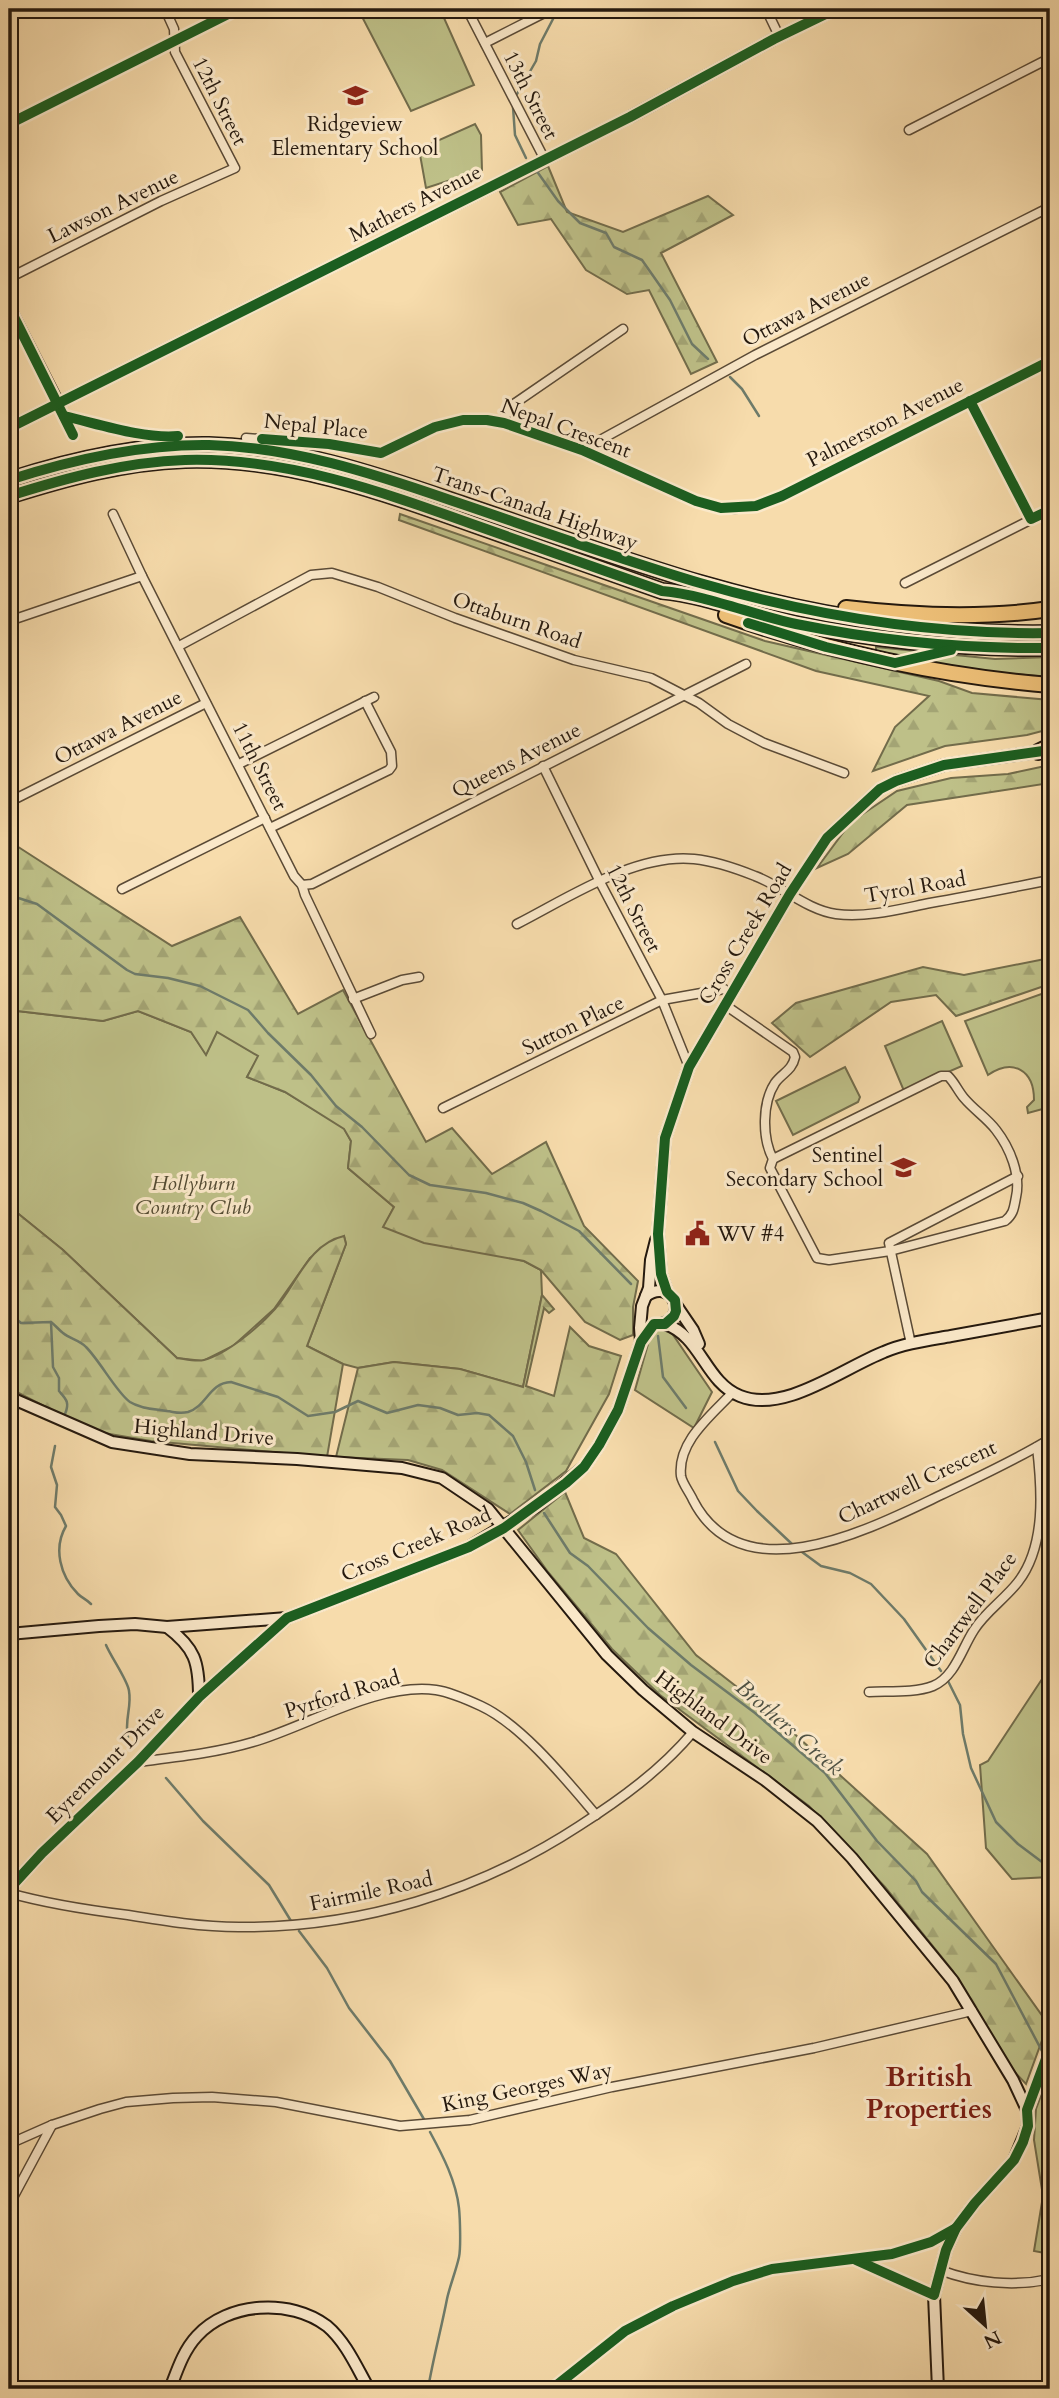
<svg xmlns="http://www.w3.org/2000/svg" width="1059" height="2398" font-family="Cardo,serif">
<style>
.green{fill:#bec088;stroke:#726c4b;stroke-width:2}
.forest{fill:url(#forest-firs);stroke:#726c4b;stroke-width:2}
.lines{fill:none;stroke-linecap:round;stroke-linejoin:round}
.stream{stroke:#6e7b6a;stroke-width:2.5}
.street-casing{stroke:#5a4a36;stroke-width:11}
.secondary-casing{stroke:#25190e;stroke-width:14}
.highway-casing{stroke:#25190e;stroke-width:18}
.street{stroke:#fae8c9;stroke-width:8}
.secondary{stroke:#fae8c9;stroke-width:10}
.highway{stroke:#ecbe76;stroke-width:14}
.cycleway-casing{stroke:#fae8c9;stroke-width:15}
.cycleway{stroke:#1b5e20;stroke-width:10}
.labels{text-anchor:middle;stroke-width:6;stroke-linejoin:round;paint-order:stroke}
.street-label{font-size:21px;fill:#25190e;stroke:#fae8c9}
.poi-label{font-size:21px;fill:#25190e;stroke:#fae8c9}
.park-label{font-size:21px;font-style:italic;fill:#534b33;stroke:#fae8c9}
.water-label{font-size:23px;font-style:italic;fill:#4f5244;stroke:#fae8c9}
.district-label{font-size:28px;font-weight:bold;fill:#7a1f14;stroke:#fae8c9}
</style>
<defs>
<pattern id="forest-firs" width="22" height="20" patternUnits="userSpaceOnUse" patternTransform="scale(1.75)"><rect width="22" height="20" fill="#bec088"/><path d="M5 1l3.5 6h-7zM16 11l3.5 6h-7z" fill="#a3a474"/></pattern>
</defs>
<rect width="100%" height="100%" fill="#f7dcac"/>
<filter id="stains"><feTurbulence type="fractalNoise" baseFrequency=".00286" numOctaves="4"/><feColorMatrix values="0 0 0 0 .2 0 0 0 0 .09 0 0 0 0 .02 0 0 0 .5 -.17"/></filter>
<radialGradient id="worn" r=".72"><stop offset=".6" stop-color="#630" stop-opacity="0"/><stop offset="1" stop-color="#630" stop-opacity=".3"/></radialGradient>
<g class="green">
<path d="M358,9h82l34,76 -63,26z"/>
<path d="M475,124l6,11 1,35 -56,18 -7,-39z"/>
<path d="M876,647l119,12 55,-2v20l-76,-6 -98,-17z"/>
<path d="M1050,991v116l-22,6 -1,-6 7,-7c0,-30 -21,-42 -46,-25l-23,-54z"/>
<path d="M9,1010l94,11 35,-10 53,21 15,22 11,-23 42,25 -12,21 38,15 59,36 7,13 -3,27 46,39 -10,20 140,34 17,9 1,25 -19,92 -63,-18 -66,-7 -36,6 -15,-4 -36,-18 39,-102 -2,-8 -34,22 -36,51 -41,37 -30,15 -26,-3 -114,-108 -53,-43 -1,-103 9,-21 -9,-9z"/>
<path d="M942,1021l20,45 -58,25 -19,-45z"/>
<path d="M845,1067l15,30 -2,5 -65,33 -17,-34z"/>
<path d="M656,1328l13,1 43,63 -18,36 -59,-38 17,-60z"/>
<path d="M1050,1667v210l-38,2 -26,-31 -6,-83 8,-4z"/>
</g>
<g class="forest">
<path d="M548,166l19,46 56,20 85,-36 25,19 -72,38 56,109 -26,12 -42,-84 -22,4 -41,-24 -35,-51 -33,6 -18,-33z"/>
<path d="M400,514l365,127 174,40 33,12 78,7v29l-23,6 -82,11 -72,25 22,-44 34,-31 -113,-25 -417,-151z"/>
<path d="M1050,765v18l-143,22 -59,49 -31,14 34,-46 46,-31 54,-13 57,-4z"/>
<path d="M9,841l163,105 68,-29 58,97 45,-24 83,152 26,-14 40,46 54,-32 38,84 54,55 -5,26v28l-13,5 -35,-18 -44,-52 -17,-9 -100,-18 -41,-16 11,-20 -46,-39 3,-27 -7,-12 -59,-37 -38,-15 11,-21 -41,-24 -11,23 -15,-23 -53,-21 -35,10 -94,-11z"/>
<path d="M1050,958v26l-94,32 -20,-21 -45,7 -81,55 -38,-34 24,-20 127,-36 41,8z"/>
<path d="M9,1196l1,11 53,43 114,108c8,1 19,4 27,2 23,-6 55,-33 71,-51 22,-25 33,-65 69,-73l2,8 -39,102 36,18 -16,93 -176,-16 -59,-10 -83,-43z"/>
<path d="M542,1295l12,14 -5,4 -5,-5 -18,78 28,10 16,-69 19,19 32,10 -12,38 -43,77 -56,43 -68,-44 -34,-10 -72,-3 22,-89 36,-6 66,7 63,18z"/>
<path d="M565,1492l19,46 32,16 80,101 82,64 149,135 121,170 -22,60 -16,-17 -57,-96 -68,-84 -76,-81 -149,-111 -48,-46 -64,-77 -30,-42z"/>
<path d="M1050,2071v183l-16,-3 9,-55 -9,-56 2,-31z"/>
</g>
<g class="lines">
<g class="stream">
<path d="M517,94l19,-33 4,-17 13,-25v-5"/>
<path d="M513,107l2,28 11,23"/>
<path d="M536,170l22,31 22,22 26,10 8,14 28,13 28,40 22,44 16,15"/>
<path d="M730,377l12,12 17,27"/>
<path d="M9,895l28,9 90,66 8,4 33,4 32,8 48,24 20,23 43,42 25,31 26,21 47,48 21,10 56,8 37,10 18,8 38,20 52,53"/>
<path d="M9,1313l12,10 30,-1c4,3 8,8 12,11 7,6 17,7 23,14 14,14 31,46 44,55 11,7 25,7 37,9 8,1 12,3 21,1 19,-6 21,-29 43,-30l47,15 30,19 27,-4 23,-11 29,12 31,-8 22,3 18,7 19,-2 12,2 24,21 13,26 9,28"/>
<path d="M51,1322l2,45 6,11v13c7,8 11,11 6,23"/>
<path d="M658,1336l5,41 23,31"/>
<path d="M715,1442l23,49 19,20 35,33"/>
<path d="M55,1446l-4,21 6,18 -2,22 6,8 5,11c-13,22 -6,50 12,68 4,4 8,5 13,10"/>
<path d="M544,1513l26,40 18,13 60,62 43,37 64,48 70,60 52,68 39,40 6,11 74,72 47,89"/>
<path d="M802,1552l19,14 29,7 21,11 33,35 37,52"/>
<path d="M106,1645c5,12 22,36 23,46 3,16 -5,30 -1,46"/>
<path d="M947,1679l13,26 3,29 8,34 25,54 22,22 32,24"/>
<path d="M166,1778l37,43 66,64 22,36"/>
<path d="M299,1931l28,37 22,40 41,53 35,60"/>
<path d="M428,2389c5,-30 13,-59 19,-90 3,-14 9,-28 12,-42 2,-9 1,-39 0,-49 -3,-27 -16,-52 -29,-76"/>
</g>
<defs>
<g id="street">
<path d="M467,9l78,151"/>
<path d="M766,9l13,27"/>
<path d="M485,43l67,-34"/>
<path d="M9,124l229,-115"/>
<path d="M909,130l141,-72"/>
<path d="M9,278l152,-77 74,-33 -60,-116 -1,-23 -9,-20"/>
<path d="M58,403l15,32"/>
<path d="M504,423l4,-15 115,-79"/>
<path d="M246,438l83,6 52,9 54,-26 28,-7h24l17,3 78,27 114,51"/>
<path d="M582,450l173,-95 295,-148"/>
<path d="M734,509l22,-3 26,-10 268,-135"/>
<path d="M113,514l29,62 152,300 8,9 3,10 66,139"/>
<path d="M905,583l145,-73"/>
<path d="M9,621l133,-45"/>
<path d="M179,646l132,-71 21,-2 46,14 77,31 119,42 77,18 48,25 29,21 36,19 80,30"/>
<path d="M239,764l135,-67"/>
<path d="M543,766l57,116 62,118 27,67"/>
<path d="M9,802l197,-99"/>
<path d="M270,828l119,-58 3,-4 -1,-14 -26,-51"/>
<path d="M302,885l10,-1 434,-220"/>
<path d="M122,889l143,-71"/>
<path d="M517,924c51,-26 118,-71 177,-65 21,2 41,9 61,17 27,10 52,34 81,38 31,4 64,-5 94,-11 40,-7 80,-15 120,-23"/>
<path d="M353,999l49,-19 17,-3"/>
<path d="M725,1005l68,47 2,5c-3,14 -13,16 -20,26 -13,20 -13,55 -2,76"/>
<path d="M941,1076h7c7,7 10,15 16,22 10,12 23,20 32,32 14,18 25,45 20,67 -2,10 -2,17 -11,24l-115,30 -61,9 -12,-2 -47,-90 3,-9z"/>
<path d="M443,1108l219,-108 62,-11"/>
<path d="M911,1344l-22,-101 129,-67"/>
<path d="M733,1392c-20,22 -56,49 -52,84 1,7 9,17 12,24 49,96 179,28 248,-5 37,-18 75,-35 109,-56"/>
<path d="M869,1692c20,-1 46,1 64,-6 22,-9 29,-38 41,-56 11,-18 31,-31 44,-48 28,-36 24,-92 19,-135"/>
<path d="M138,1762c39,-5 78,-9 115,-20 55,-16 125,-60 183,-52 14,2 32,10 45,16 41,19 86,75 115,109"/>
<path d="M9,1893c39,11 79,17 119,22 37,6 74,12 111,12 121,1 239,-35 340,-101 42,-27 82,-56 114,-94"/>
<path d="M1027,2110l23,-62"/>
<path d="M9,2144l43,-19 48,-16 26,-7 47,-4 39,-1 64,5 124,24 70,-6 142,-33 202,-39 158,-37"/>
<path d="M9,2205l43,-80"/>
<path d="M855,2259l79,36"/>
<path d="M940,2270c34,13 74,17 110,9"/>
<path d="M939,2387l30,2"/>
<path d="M552,2389l73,-58 48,-25 60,-25 39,-12 120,-15 39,-12 25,-14"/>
</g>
<g id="secondary">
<path d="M9,307l49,96"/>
<path d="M9,428l621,-311 144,-78 62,-30"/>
<path d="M667,1292l-6,-18 -3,-40 7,-96 24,-71 101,-173 37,-56 53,-49 16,-8 48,-16 100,-14"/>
<path d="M646,1296c25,-19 44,21 15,28"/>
<path d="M676,1305l17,25 6,14"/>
<path d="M665,1324c36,12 40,58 75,72 44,18 103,-28 144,-44 21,-9 45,-12 67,-16 33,-6 66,-12 99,-18"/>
<path d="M641,1342l-1,-14 2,-22 7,-18 2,-28 5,-20"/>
<path d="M9,1397l103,45 78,12 107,5 105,9 40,10 46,31 119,146 36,35 50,42 72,48 52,41 35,37 101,123 60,99 14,30 1,16 -14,34 -39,43 -19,25 -10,22 -12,45 4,94"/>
<path d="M167,1627c28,21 32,35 32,70"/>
<path d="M9,1634l90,-8 36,-2 32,3 120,-9 182,-71 66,-40 49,-40 15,-22 19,-35 23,-68 13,-18"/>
<path d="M9,1889l33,-36 96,-91 61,-65 88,-79"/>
<path d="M170,2389c7,-18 13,-38 27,-53 31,-34 93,-38 130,-10 19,16 30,42 42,63"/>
</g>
<g id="highway">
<path d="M9,480c65,-21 132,-36 200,-35 83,2 163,28 241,55 83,28 166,58 250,83 114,33 231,52 350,50"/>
<path d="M9,496c57,-18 115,-34 176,-36 100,-3 195,31 287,64 64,23 127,45 190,67 44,4 91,24 134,33 84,17 169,25 254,24"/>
<path d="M846,608c68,8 136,11 204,1"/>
<path d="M726,615c105,37 213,61 324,70"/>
<path d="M1038,752l12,-6"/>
</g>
</defs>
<use href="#street" class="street-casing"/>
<use href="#secondary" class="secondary-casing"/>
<use href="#highway" class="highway-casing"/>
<use href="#street" class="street"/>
<use href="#secondary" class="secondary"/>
<use href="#highway" class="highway"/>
<defs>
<g id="cycleway">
<path d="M9,124l229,-115"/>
<path d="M9,307l64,128"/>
<path d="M970,401l61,118 19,-9"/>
<path d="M64,416c35,8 79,23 114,20"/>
<path d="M9,428l621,-311 144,-78 62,-30"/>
<path d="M262,439l67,5 52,9 54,-26 28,-7h24l17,3 78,27 114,51 25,7 35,-2 26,-10 268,-135"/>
<path d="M9,480c65,-21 132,-36 200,-35 83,2 163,28 241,55 83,28 166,58 250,83 114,33 231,52 350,50"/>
<path d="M9,496c57,-18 115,-34 176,-36 100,-3 195,31 287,64 64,23 127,45 190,67 44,4 91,24 134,33 84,17 169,25 254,24"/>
<path d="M748,623l78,24 69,16 56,-13"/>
<path d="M9,1889l33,-36 96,-91 61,-65 88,-79 182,-71 35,-19 62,-45 18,-16 15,-22 19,-35 23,-68 13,-18h11l9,-8 2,-5 -1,-11 -8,-8 -6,-18 -3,-40 7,-96 24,-71 101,-173 37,-56 53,-49 16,-8 48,-16 106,-15"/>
<path d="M856,2260l78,35 12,-45 10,-22 19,-25 39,-43 9,-18 5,-16 -1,-16 23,-62"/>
<path d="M552,2389l73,-58 48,-25 60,-25 39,-12 120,-15 39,-12 25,-14"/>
</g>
</defs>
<use href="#cycleway" class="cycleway-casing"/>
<use href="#cycleway" class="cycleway"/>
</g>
<defs>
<symbol id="school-bare" viewBox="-9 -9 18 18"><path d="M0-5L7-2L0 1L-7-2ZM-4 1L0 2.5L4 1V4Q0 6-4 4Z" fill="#8f2418" stroke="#fae8c9" stroke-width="2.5" paint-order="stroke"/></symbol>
<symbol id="civic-bare" viewBox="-9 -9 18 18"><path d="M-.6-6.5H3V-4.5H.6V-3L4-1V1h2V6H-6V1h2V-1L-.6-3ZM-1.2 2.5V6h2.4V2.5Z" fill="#8f2418" stroke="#fae8c9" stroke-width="2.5" paint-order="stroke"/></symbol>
</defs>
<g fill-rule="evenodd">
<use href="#school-bare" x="338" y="78" width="35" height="35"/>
<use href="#school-bare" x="886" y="1150" width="35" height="35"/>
<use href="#civic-bare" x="680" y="1216" width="35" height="35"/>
</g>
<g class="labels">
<g class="street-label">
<text transform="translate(531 95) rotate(63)" y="7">13th Street</text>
<text transform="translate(220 101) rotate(63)" y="7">12th Street</text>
<text transform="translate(415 203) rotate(-27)" y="7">Mathers Avenue</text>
<text transform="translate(113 206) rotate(-26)" y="7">Lawson Avenue</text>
<text transform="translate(806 309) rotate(-27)" y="7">Ottawa Avenue</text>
<text transform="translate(885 422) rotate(-27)" y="7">Palmerston Avenue</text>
<text transform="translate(316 426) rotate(6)" y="7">Nepal Place</text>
<text transform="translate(566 428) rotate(20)" y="7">Nepal Crescent</text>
<text transform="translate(535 508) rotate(19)" y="7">Trans-Canada Highway</text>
<text transform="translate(517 620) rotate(19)" y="7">Ottaburn Road</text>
<text transform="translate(118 727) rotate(-27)" y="7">Ottawa Avenue</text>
<text transform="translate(516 760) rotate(-27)" y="7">Queens Avenue</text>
<text transform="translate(260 766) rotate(63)" y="7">11th Street</text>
<text transform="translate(915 887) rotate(-10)" y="7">Tyrol Road</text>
<text transform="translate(634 908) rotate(63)" y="7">12th Street</text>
<text transform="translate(745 934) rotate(-59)" y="7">Cross Creek Road</text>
<text transform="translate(573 1025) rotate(-26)" y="7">Sutton Place</text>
<text transform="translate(204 1432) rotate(5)" y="7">Highland Drive</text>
<text transform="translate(917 1482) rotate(-25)" y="7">Chartwell Crescent</text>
<text transform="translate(416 1544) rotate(-23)" y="7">Cross Creek Road</text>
<text transform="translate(970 1610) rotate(-53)" y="7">Chartwell Place</text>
<text transform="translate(342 1694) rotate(-17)" y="7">Pyrford Road</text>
<text transform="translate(714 1717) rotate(37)" y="7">Highland Drive</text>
<text transform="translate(105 1764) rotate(-45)" y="7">Eyremount Drive</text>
<text transform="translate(371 1891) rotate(-12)" y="7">Fairmile Road</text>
<text transform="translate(527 2087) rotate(-12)" y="7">King Georges Way</text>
</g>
<g class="poi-label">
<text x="355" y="131">Ridgeview<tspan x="355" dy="24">Elementary School</tspan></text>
<text x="883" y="1162" text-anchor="end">Sentinel<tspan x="883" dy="24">Secondary School</tspan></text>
<text x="717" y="1241" text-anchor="start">WV #4</text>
</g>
<g class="park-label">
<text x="193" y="1190">Hollyburn<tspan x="193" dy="24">Country Club</tspan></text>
</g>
<g class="water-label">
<text transform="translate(790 1727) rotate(41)" y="8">Brothers Creek</text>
</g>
<g class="district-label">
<text x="929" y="2086">British<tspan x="929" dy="32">Properties</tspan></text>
</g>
</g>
<rect width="1059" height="2398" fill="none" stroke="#f7dcac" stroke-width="35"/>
<rect x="10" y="10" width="1038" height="2377" fill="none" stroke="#25190e" stroke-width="3.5"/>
<rect x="18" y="18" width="1024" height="2363" fill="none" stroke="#25190e" stroke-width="2"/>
<g transform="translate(985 2325) rotate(153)" stroke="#fae8c9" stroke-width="5" paint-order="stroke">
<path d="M0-5L12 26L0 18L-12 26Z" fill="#25190e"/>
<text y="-10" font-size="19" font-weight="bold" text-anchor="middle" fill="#25190e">N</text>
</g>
<rect width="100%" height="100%" filter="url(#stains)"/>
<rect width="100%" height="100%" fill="url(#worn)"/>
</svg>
